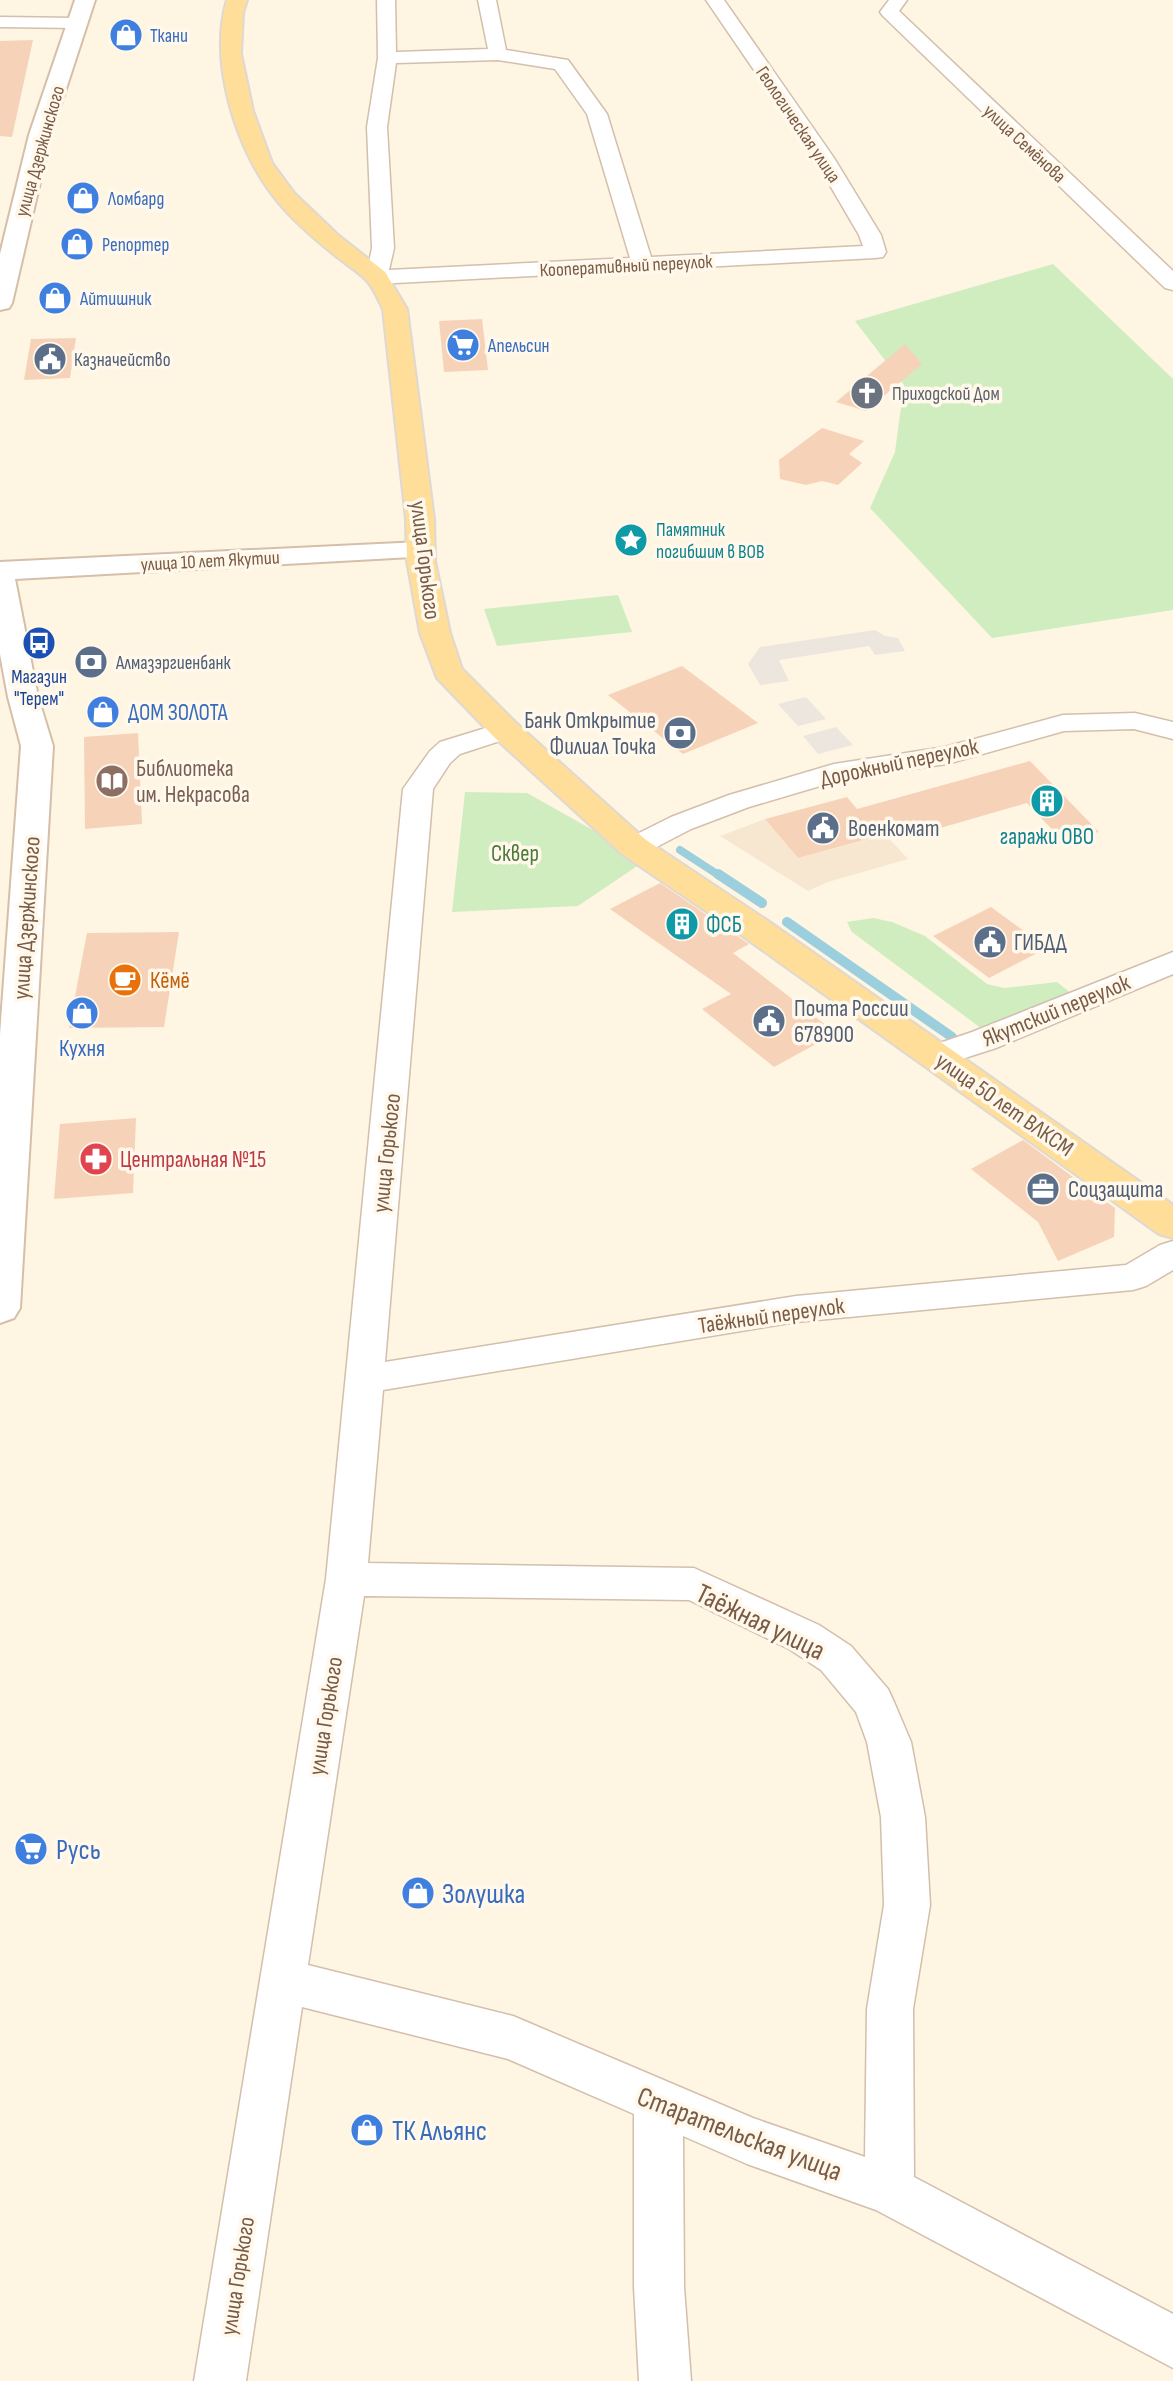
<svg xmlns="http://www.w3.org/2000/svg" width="1173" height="2381" font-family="'Sofia Sans Condensed',sans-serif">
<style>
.residential{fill:#f7e7d1}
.industrial{fill:#ede6de}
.green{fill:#d0edc0}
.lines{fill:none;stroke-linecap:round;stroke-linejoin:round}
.stream-far1{stroke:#9bcfdd;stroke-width:8}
.stream{stroke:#9bcfdd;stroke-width:10}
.building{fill:#f6d3b8}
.street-casing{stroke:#d3bfab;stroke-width:3}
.secondary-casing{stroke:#d6bfa8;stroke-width:4}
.primary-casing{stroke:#dfd8d3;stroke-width:4}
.street{fill:#fff;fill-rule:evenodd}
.secondary{fill:#fff;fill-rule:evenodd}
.primary{fill:#ffde99;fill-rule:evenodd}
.labels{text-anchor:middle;stroke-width:7;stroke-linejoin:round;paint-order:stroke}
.far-shop-label{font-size:19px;fill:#366cbe;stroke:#fff8eb;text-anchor:start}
.far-street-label{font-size:19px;fill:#795b46;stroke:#fff8eb}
.far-service-label{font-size:19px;fill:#4e5e75;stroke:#fff8eb;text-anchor:start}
.far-worship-label{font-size:19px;fill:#5b616d;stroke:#fff8eb;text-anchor:start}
.far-culture-label{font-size:19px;fill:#0d838f;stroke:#fff8eb;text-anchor:start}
.far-transit-label{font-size:19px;fill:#164399;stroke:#fff8eb}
.street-label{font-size:23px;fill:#795b46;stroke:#fff8eb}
.shop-label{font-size:23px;fill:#366cbe;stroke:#fff8eb;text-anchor:start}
.service-label{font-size:23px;fill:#4e5e75;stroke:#fff8eb;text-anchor:start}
.education-label{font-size:23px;fill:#785e54;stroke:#fff8eb;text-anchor:start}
.culture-label{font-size:23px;fill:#0d838f;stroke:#fff8eb}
.park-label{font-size:23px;fill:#4b7a3b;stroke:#fff8eb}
.food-label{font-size:23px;fill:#c56008;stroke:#fff8eb;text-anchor:start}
.health-label{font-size:23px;fill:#be3a42;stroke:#fff8eb;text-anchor:start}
.near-street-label{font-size:28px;fill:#795b46;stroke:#fff8eb}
.near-shop-label{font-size:28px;fill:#366cbe;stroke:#fff8eb;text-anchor:start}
</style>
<rect width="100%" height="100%" fill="#fef5e3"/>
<path class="residential" d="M765,819l33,39 88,-23 22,24 -80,23 -20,9 -88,-55z"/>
<g class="industrial">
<path d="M875,630l10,6 13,2 7,13 -30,4 -6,-9 -90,14 10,21 -29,4 -12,-21 12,-17z"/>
<path d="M806,697l20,22 -28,7 -20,-22z"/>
<path d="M836,727l17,18 -35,9 -15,-18z"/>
</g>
<g class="green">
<path d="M1053,264l120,115v231l-181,28 -122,-130 25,-56 9,-67 -49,-64z"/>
<path d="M618,595l14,37 -135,14 -13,-37z"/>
<path d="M465,792l62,1 119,67 -68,46 -126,6z"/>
<path d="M873,918l19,4 33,14 62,48 17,4 53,-6 19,15 -94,32 -130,-97 -5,-10z"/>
</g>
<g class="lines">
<path class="stream-far1" d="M680,850l40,26"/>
<g class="stream">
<path d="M718,874l44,29"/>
<path d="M787,922l165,115"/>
</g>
</g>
<g class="building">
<path d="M33,40l-21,97 -12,-1v-95z"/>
<path d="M482,319l6,51 -44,2 -5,-51z"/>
<path d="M76,338l-6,40 -46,2 7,-41z"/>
<path d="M905,344l17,20 -56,47 -30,-9z"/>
<path d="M822,428l42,13 -15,13 13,9 -24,22 -16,-4 -16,4 -26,-6 -1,-19z"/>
<path d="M682,666l76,57 -75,31 -75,-59z"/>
<path d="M138,733l4,91 -57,5 -1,-92z"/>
<path d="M1030,761l69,71 -35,10 -37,-39 -104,30 -7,-7 -118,32 -33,-39 82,-22 10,12z"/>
<path d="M660,883l89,61 -16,9 103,80 -62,34 -72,-58 29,-15 -121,-85z"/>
<path d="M991,907l56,41 -58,30 -56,-42z"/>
<path d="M179,932l-15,95 -95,1 18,-95z"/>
<path d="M136,1118l-3,75 -79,6 6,-75z"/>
<path d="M1023,1140l92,68 -1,29 -56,24 -20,-39 -67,-53z"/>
</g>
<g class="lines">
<defs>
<g id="street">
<path d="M377,0h18l1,52 92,-3 -10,-49h18l10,50 62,10 39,54 44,143 212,-11 -4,-11 -45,-77 -108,-158h18l110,158 47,77 5,17 -3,5 -8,1 -498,26 -8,-2 -3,-5 6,-29 -5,-121 11,-69zM498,60l57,9 32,45 43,144 -241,12 5,-22 -7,-121 9,-64z"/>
<path d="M889,0h18l-8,11 274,260v19l-8,-2 -282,-272 -3,-4z"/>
<path d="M0,17l77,1 9,5 -9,5 -77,-1z"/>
<path d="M1135,713l38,9v17l-39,-10 -70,2 -117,33 -100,14 -98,29 -58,22 -46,24 -11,3 -11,-3 -4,-6 4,-6 48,-24 58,-22 105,-31 111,-17 118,-32z"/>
<path d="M505,722l10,2 4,6 -4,6 -55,18 -10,9 -17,26 -48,573 411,-66 330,-31 34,-20 13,-4v29l-27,16 -13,4 -337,32 -413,68 -15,173 326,5 125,57 32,21 37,43 6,13 17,40 14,75 5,88 -17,104 1,168 259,137v54l-297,-158 -129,-46 -64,-28 1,151 7,94h-52l-5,-94v-173l-126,-55 -206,-52 -56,374h-52l132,-802 77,-790 27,-38 10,-9zM364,1596l325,4 100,49 32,21 35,42 11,30 14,75 3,88 -17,104 -2,148 -112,-39 -240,-102 -205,-51z"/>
<path d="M1173,952v22l-177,74 -59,19 -12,-3 -5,-8 5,-8 47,-16z"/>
</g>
<g id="secondary">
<path d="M75,0h20l-44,135 -39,168 -3,5 -9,2v-56l29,-119z"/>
<path d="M420,542l10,2 4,6 -4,6 -415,23 23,118 15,49 -33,562 -6,10 -14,5v-288l21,-289 -13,-49 -8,-43v-92z"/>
</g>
<path id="primary" d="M227,0h20l-4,13 -2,41 12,57 19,52 22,30 44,42 47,37 22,37 27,210 1,42 15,72 12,36 54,54 130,117 122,81 405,284v33l-14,-4 -415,-297 -122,-83 -128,-117 -57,-59 -17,-45 -13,-72 -1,-42 -23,-210c-5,-9 -9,-21 -16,-28 -8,-9 -20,-16 -30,-24 -20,-16 -42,-34 -59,-55 -41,-48 -70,-140 -51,-202z"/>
</defs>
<use href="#street" class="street-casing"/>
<use href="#secondary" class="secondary-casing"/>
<use href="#primary" class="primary-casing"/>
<use href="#street" class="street"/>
<use href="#secondary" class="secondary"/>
<use href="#primary" class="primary"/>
</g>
<defs>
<symbol id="shop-disc" viewBox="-11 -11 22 22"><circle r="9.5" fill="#3f7fe0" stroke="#fff8eb"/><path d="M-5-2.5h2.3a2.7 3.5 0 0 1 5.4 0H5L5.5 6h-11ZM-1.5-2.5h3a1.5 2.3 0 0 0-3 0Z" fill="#fff"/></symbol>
<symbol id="supermarket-disc" viewBox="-11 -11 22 22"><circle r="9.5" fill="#3f7fe0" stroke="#fff8eb"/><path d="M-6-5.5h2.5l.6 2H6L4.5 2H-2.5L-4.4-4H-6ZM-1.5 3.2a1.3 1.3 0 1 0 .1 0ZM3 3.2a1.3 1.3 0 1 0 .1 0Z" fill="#fff"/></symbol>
<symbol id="civic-disc" viewBox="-11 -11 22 22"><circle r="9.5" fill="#5c6f8a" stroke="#fff8eb"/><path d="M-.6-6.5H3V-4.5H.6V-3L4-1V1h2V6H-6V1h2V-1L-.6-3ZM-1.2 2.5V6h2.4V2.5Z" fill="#fff"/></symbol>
<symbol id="church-disc" viewBox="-11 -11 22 22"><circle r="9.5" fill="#6b7280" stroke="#fff8eb"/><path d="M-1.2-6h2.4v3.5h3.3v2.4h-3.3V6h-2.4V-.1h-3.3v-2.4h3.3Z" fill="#fff"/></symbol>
<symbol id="sight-disc" viewBox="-11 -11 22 22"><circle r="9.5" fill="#0f9aa8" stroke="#fff8eb"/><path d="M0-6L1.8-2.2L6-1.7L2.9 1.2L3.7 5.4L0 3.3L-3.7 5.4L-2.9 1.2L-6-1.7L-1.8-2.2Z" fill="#fff"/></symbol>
<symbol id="bus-disc" viewBox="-11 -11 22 22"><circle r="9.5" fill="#1a4fb4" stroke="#fff8eb"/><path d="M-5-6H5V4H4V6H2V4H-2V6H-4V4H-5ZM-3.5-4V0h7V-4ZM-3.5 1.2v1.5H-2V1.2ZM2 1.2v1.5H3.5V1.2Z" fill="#fff"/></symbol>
<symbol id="bank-disc" viewBox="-11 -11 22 22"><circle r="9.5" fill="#5c6f8a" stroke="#fff8eb"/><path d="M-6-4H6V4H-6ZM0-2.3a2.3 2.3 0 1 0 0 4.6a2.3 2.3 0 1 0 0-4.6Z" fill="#fff"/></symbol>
<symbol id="library-disc" viewBox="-11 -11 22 22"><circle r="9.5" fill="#8d6e63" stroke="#fff8eb"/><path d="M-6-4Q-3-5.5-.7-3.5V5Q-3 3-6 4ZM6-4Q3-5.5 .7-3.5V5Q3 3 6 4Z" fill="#fff"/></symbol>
<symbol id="building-disc" viewBox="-11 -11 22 22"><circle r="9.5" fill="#0f9aa8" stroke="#fff8eb"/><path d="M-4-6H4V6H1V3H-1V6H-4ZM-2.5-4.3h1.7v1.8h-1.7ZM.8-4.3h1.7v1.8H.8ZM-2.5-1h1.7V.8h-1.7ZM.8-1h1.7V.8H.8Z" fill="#fff"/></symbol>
<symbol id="cafe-disc" viewBox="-11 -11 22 22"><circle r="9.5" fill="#e8710a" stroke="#fff8eb"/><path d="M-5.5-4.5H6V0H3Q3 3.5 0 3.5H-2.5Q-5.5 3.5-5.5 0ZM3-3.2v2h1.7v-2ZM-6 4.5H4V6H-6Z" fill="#fff"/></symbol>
<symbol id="pharmacy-disc" viewBox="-11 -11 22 22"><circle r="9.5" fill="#e0444e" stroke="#fff8eb"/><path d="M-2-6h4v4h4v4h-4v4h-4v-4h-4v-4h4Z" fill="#fff"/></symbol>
<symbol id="office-disc" viewBox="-11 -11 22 22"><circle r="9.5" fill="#5c6f8a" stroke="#fff8eb"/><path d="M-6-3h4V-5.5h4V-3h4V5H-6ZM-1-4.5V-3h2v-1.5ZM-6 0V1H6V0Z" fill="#fff"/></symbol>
</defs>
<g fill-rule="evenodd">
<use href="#shop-disc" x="107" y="16" width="38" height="38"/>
<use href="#shop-disc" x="64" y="179" width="38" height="38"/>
<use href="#shop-disc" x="58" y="225" width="38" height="38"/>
<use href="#shop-disc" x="36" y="279" width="38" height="38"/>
<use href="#supermarket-disc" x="444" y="326" width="38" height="38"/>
<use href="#civic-disc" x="31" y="340" width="38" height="38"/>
<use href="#church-disc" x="848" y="374" width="38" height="38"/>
<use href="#sight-disc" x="612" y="521" width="38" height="38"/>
<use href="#bus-disc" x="20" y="624" width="38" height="38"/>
<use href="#bank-disc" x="72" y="643" width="38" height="38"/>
<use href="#shop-disc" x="84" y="693" width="38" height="38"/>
<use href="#bank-disc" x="661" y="714" width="38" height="38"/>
<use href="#library-disc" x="93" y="762" width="38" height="38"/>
<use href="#building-disc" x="1028" y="782" width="38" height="38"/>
<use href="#civic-disc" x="804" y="809" width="38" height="38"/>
<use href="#building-disc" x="663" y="905" width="38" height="38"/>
<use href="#civic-disc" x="971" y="923" width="38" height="38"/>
<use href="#cafe-disc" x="106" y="961" width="38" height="38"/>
<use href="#shop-disc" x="63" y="994" width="38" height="38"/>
<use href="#civic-disc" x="750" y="1002" width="38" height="38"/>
<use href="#pharmacy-disc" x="77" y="1140" width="38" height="38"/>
<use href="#office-disc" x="1024" y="1170" width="38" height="38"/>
<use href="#supermarket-disc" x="12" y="1830" width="38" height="38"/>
<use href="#shop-disc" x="399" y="1874" width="38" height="38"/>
<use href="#shop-disc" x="348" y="2111" width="38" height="38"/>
</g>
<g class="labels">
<g class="far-shop-label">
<text x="150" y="42">Ткани</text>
<text x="108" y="205">Ломбард</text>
<text x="102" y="251">Репортер</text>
<text x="80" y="305">Айтишник</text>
<text x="488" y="352">Апельсин</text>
</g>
<g class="far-street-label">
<text transform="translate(799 124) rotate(56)" y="7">Геологическая улица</text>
<text transform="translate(1025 143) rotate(43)" y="7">улица Семёнова</text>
<text transform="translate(39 151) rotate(-74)" y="7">улица Дзержинского</text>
<text transform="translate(626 265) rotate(-3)" y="7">Кооперативный переулок</text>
<text transform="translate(210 560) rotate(-3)" y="7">улица 10 лет Якутии</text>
</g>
<g class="far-service-label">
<text x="74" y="366">Казначейство</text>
<text x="116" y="669">Алмазэргиенбанк</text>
</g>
<g class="far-worship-label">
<text x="892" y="400">Приходской Дом</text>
</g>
<g class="far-culture-label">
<text x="656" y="536">Памятник<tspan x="656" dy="22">погибшим в ВОВ</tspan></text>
</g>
<g class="far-transit-label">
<text x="39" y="683">Магазин<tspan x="39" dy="22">"Терем"</tspan></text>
</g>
<g class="street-label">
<text transform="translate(426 560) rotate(83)" y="8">улица Горького</text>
<text transform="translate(899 762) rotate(-12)" y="8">Дорожный переулок</text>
<text transform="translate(26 918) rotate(-86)" y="8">улица Дзержинского</text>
<text transform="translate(1056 1010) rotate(-22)" y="8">Якутский переулок</text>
<text transform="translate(1005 1104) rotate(35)" y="8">улица 50 лет ВЛКСМ</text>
<text transform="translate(386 1153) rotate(-84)" y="8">улица Горького</text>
<text transform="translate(771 1315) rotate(-8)" y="8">Таёжный переулок</text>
<text transform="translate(325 1716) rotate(-81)" y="8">улица Горького</text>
<text transform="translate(237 2276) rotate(-81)" y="8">улица Горького</text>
</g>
<g class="shop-label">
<text x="128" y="720">ДОМ ЗОЛОТА</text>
<text x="82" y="1056" text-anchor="middle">Кухня</text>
</g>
<g class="service-label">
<text x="656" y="728" text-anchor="end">Банк Открытие<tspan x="656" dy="26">Филиал Точка</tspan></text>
<text x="848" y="836">Военкомат</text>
<text x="1014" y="950">ГИБДД</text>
<text x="794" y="1016">Почта России<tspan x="794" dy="26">678900</tspan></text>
<text x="1068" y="1197">Соцзащита</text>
</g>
<g class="education-label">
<text x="136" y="776">Библиотека<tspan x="136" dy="26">им. Некрасова</tspan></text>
</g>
<g class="culture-label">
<text x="1047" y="844">гаражи ОВО</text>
<text x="706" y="932" text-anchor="start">ФСБ</text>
</g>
<g class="park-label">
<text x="515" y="861">Сквер</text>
</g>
<g class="food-label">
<text x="150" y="988">Кёмё</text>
</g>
<g class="health-label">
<text x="120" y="1167">Центральная №15</text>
</g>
<g class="near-street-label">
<text transform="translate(761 1621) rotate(26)" y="10">Таёжная улица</text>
<text transform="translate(740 2133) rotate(21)" y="10">Старательская улица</text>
</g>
<g class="near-shop-label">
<text x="56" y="1859">Русь</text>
<text x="442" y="1903">Золушка</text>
<text x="392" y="2140">ТК Альянс</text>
</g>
</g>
</svg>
